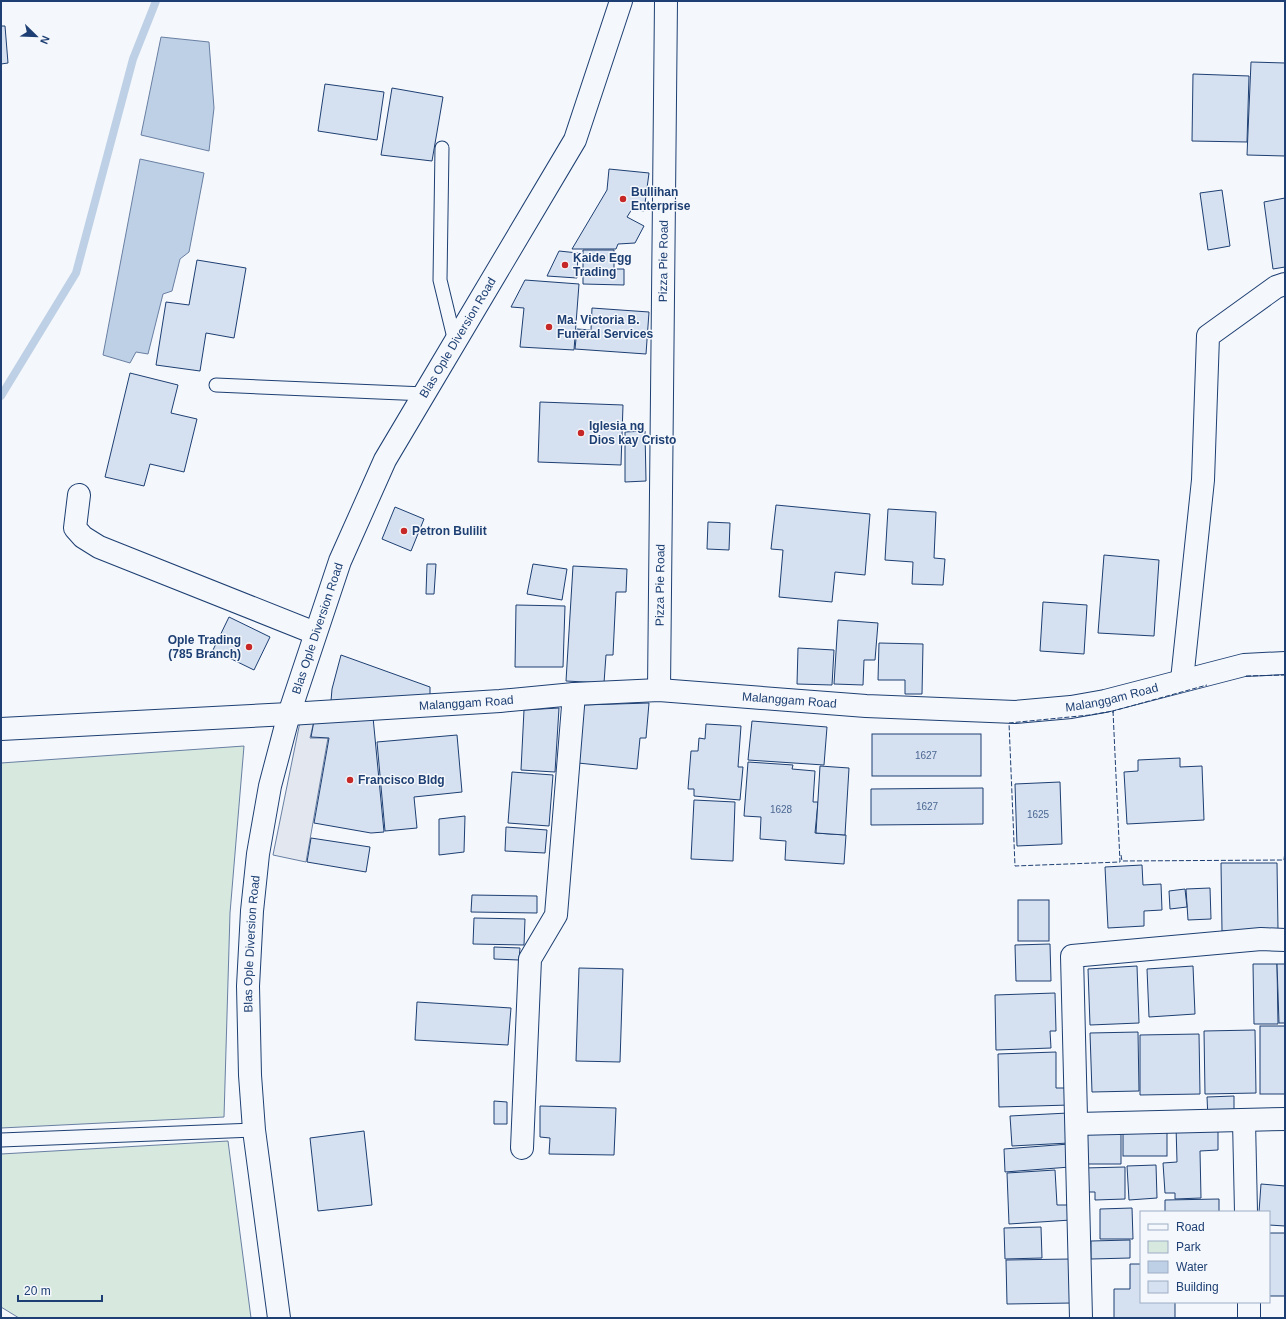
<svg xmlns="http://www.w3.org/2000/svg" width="1286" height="1319" font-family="Helvetica,sans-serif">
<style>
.green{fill:#d7e8df;stroke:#687fa3}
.parking{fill:#e3e8f0;stroke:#687fa3}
.water{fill:#bed0e5;stroke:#687fa3}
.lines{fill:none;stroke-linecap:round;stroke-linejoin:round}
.stream{stroke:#bed0e5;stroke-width:8}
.building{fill:#d5e0f0;stroke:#1d3f73}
.lane-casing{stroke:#1d3f73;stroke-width:15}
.street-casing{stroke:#1d3f73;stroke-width:24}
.secondary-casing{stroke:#1d3f73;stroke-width:24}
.lane{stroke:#f4f7fb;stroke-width:13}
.street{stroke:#f4f7fb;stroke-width:22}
.secondary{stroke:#f4f7fb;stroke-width:22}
.fence{stroke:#1d3f73;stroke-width:1;stroke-dasharray:5 2;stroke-linecap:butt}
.poi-dot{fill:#c62828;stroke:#f4f7fb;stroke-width:1.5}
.labels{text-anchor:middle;stroke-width:3;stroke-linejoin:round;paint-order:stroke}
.number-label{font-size:10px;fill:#4b6792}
.poi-label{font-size:12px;font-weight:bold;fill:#1d3f73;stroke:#f4f7fb;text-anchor:start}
.street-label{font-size:12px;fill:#1d3f73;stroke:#f4f7fb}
</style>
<rect width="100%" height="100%" fill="#f4f7fb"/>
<g class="green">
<path d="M244,746l-14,167 -6,204 -223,11v-365z"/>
<path d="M228,1141l23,177h-232l-18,-11v-153z"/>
</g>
<path class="parking" d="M314,721l-4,17h18l-22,124 -33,-7 27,-133z"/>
<g class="water">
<path d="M161,37l48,5 5,66 -5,43 -68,-16z"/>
<path d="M140,159l64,14 -15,79 -9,7 -8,32 -9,3 -15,60 -12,-2 -6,11 -27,-8z"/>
</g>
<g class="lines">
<path class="stream" d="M1,396l75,-123 57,-214 23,-58"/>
</g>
<g class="building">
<path d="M1,26h4l3,37 -7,1z"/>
<path d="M1251,62l34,1v93l-38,-1z"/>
<path d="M1193,74l56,2 -2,66 -55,-1z"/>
<path d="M325,84l59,8 -7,48 -59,-9z"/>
<path d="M392,88l51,9 -11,64 -51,-6z"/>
<path d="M609,169l40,4 -5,38 -12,-2 -5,8 17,9 -9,17 -17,1 -2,5h-44l35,-59z"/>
<path d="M1222,190l8,56 -22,4 -8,-57z"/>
<path d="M1285,198v69l-12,2 -9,-67z"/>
<path d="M583,250h31v19h10v16l-41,-1z"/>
<path d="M559,251l19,2 -1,25 -30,-2z"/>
<path d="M197,260l49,8 -12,70 -28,-5 -6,38 -44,-6 10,-63 23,3z"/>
<path d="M525,280l54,4 -5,66 -54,-3 4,-39 -13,-1z"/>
<path d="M592,308l57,4 -3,42 -71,-5 2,-20 14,1z"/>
<path d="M130,373l48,12 -7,28 26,6 -13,53 -34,-8 -6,22 -39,-9z"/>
<path d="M540,402l83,3 -2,60 -83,-3z"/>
<path d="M645,431l1,50 -21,1v-50z"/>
<path d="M776,505l94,9 -5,61 -30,-3 -3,30 -53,-5 4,-47 -12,-1z"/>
<path d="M395,507l29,12 -13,32 -29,-12z"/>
<path d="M888,509l48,3 -2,46 11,1 -2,26 -31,-1 1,-22 -28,-2z"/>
<path d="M708,522l22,1 -1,27 -22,-1z"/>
<path d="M1104,555l55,5 -5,76 -56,-3z"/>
<path d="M427,564h9l-2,30h-8z"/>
<path d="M533,564l34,5 -5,31 -35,-6z"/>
<path d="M573,566l54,3 -1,23h-10l-3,63h-7l-2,28 -38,-2z"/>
<path d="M1043,602l44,3 -3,49 -44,-3z"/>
<path d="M516,605l49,1 -2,61h-48z"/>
<path d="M229,617l41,20 -16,33 -41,-20z"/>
<path d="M838,620l40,3 -3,37h-11l-1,25 -29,-1z"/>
<path d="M879,643l44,1 -1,50h-17v-14h-27z"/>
<path d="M798,648l36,2 -2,35 -35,-1z"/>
<path d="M341,655l89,32v10l-99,4 1,-12z"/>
<path d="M649,703l-3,35h-6l-3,31 -59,-6 5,-58z"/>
<path d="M559,708l-4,64 -34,-2 3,-60z"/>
<path d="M373,717l11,115 -13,1 -57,-10 15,-85 -18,-1 3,-16z"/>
<path d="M752,721l75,6 -3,38 -76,-5z"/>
<path d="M706,724l35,2 -3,41h5l-3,33 -46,-4v-7h-6l3,-38h7l1,-13 6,1z"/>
<rect x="872" y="734" width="109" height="42"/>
<path d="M457,735l5,57 -48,5 3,31 -32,3 -8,-89z"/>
<path d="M1180,758v9l22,-1 2,54 -77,4 -3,-52 14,-1v-11z"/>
<path d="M748,762l45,3 -1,4 23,2 -2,31h5l-3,31 31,2 -2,29 -59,-4 1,-19 -26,-2 1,-22 -17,-1z"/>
<path d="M820,766l29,2 -4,67 -29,-2z"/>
<path d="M512,772l41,3 -4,51 -41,-3z"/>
<path d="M1060,782l2,62 -45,2 -2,-62z"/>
<path d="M983,788v36l-112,1v-36z"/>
<path d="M694,800l41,2 -2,59 -42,-2z"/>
<path d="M465,816l-1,36 -25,3v-36z"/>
<path d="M506,827l41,3 -2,23 -40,-2z"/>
<path d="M311,838l59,9 -4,25 -59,-10z"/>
<path d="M1221,863h56l1,67 -56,1z"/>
<path d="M1142,865l1,20 18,-1 1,26 -18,1v15l-36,2 -3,-61z"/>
<path d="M1210,888l1,31 -23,1 -2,-31z"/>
<path d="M1185,889l2,18 -17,2 -1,-18z"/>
<path d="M472,895l65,1v17l-66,-1z"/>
<rect x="1018" y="900" width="31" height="41"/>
<path d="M474,918l51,1 -1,26 -51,-1z"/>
<path d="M1050,944l1,37h-35l-1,-36z"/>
<path d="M494,947l26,1 -1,12 -25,-1z"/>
<path d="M1253,964h24l1,60h-24z"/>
<path d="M1277,964h8v59h-6z"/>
<path d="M1137,966l2,57 -49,2 -2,-56z"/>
<path d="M1193,966l2,48 -46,3 -2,-48z"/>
<path d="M579,968l44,1 -3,93 -44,-1z"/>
<path d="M1055,993l1,38h-6l1,17 -55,2 -1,-55z"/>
<path d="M417,1002l94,6 -3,37 -93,-5z"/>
<rect x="1260" y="1026" width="25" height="68"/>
<path d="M1255,1030l1,63 -51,1 -1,-63z"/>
<path d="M1138,1032l1,59 -47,1 -2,-59z"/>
<path d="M1199,1034l1,60 -60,1v-60z"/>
<path d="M1056,1052v36h13l1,17 -71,2 -1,-53z"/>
<path d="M1234,1096v22l-26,1 -1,-22z"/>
<path d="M494,1101l13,1v22h-13z"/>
<path d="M540,1106l76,2 -2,47 -65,-1 1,-16 -10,-1z"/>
<path d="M1068,1113l1,30 -57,3 -2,-30z"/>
<path d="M1218,1125v25l-18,1 1,47 -26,1v-6h-10l-2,-30 14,-1 -1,-36z"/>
<path d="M1086,1127h35v37h-34z"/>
<rect x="1123" y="1130" width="44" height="26"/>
<path d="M364,1131l8,74 -54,6 -8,-73z"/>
<path d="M1069,1144l1,23 -65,5 -1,-23z"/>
<path d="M1156,1165l1,33 -28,2 -2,-34z"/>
<path d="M1125,1167v32l-30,1v-8h-10l-1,-24z"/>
<path d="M1055,1170l2,35h13l1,15 -62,4 -2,-51z"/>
<path d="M1261,1184l24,2v40l-16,-1v-13h-10z"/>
<path d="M1219,1199v13h-54v-12z"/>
<path d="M1132,1208l1,31h-33v-30z"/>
<path d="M1041,1227l1,31 -37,1 -1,-31z"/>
<rect x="1269" y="1233" width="16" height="63"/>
<path d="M1130,1240v18l-39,1v-18z"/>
<path d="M1071,1259l1,44 -65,1 -1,-44z"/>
<path d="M1130,1264h11v38h34v16h-61v-29h16z"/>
</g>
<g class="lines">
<defs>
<g id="lane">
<path d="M442,148l-2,132 15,62"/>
<path d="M216,385l209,9"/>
<path d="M1,1140l253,-10"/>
</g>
<g id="street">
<path d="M79,495l-4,33 8,9 16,10 216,86"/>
<path d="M1182,680l21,-200 5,-144 68,-49 9,-3"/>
<path id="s1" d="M659,690l7,-689"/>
<path id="s2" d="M1,729l288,-15 211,-13 74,-7 85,-4 207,16 149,6 56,-5 34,-6 139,-36 41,-2"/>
<path d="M1244,1121l2,91"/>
<path d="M1077,1124l208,-5"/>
<path d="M522,1148l8,-189 26,-44 18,-221"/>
<path d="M1249,1302v16"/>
<path d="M1081,1318l-9,-362 189,-17 24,1"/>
</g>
<g id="secondary">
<path id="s3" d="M279,1318l-25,-188 -4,-55 -2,-89 4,-75 6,-57 12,-68 19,-72 51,-153 45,-101 190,-320 46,-139"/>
</g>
</defs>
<use href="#lane" class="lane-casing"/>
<use href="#street" class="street-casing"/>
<use href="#secondary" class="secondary-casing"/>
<use href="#lane" class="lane"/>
<use href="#street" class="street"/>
<use href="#secondary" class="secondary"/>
<g class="fence">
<path d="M1246,676l39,-1"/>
<path d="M1113,711l7,151 -105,4 -6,-143 81,-8z"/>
<path d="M1113,713v-2l94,-26"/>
<path d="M1121,855l1,6 162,-1 1,-9"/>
</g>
</g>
<g class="poi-dot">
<circle cx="623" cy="199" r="4"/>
<circle cx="565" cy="265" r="4"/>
<circle cx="549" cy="327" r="4"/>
<circle cx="581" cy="433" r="4"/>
<circle cx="404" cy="531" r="4"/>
<circle cx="249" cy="647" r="4"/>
<circle cx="350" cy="780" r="4"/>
</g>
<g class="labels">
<g class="number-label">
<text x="926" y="759">1627</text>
<text x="927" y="810">1627</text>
<text x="781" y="813">1628</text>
<text x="1038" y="818">1625</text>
</g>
<g class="poi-label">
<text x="631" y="196">Bullihan<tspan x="631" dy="14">Enterprise</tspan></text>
<text x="573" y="262">Kaide Egg<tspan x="573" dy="14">Trading</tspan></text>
<text x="557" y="324">Ma. Victoria B.<tspan x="557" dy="14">Funeral Services</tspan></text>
<text x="589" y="430">Iglesia ng<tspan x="589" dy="14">Dios kay Cristo</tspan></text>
<text x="412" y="535">Petron Bulilit</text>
<text x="241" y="644" text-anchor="end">Ople Trading<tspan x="241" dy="14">(785 Branch)</tspan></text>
<text x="358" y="784">Francisco Bldg</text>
</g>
<g class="street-label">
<text dy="4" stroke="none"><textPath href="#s1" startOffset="429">Pizza Pie Road</textPath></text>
<text dy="4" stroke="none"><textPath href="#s3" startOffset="1024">Blas Ople Diversion Road</textPath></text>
<text dy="4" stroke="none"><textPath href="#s1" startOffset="105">Pizza Pie Road</textPath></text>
<text dy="4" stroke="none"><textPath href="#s3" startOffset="700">Blas Ople Diversion Road</textPath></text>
<text dy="4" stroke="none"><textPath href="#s2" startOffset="1114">Malanggam Road</textPath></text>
<text dy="4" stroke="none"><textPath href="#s2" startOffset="790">Malanggam Road</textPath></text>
<text dy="4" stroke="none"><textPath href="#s2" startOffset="466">Malanggam Road</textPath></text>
<text dy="4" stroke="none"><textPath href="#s3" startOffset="376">Blas Ople Diversion Road</textPath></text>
</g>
</g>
<rect width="1286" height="1319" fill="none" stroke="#1d3f73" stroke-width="4"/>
<rect x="1140" y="1211" width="130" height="92" fill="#f4f7fb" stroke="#9eadc5"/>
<rect x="1148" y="1224" width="20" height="6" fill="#f4f7fb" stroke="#9eadc5"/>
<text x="1176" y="1231" font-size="12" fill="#1d3f73">Road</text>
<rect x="1148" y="1241" width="20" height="12" fill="#d7e8df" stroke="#9eadc5"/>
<text x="1176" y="1251" font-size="12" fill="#1d3f73">Park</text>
<rect x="1148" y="1261" width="20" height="12" fill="#bed0e5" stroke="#9eadc5"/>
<text x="1176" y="1271" font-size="12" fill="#1d3f73">Water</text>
<rect x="1148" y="1281" width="20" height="12" fill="#d5e0f0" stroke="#9eadc5"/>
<text x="1176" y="1291" font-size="12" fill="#1d3f73">Building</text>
<g transform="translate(36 36) rotate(113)" stroke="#f4f7fb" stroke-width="3" paint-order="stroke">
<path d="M0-3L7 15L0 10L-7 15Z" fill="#1d3f73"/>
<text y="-6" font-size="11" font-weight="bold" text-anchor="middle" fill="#1d3f73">N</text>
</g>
<path d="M18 1295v6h84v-6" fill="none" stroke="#1d3f73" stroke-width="2"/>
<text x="24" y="1295" font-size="12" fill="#1d3f73" stroke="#f4f7fb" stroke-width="3" paint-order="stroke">20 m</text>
</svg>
